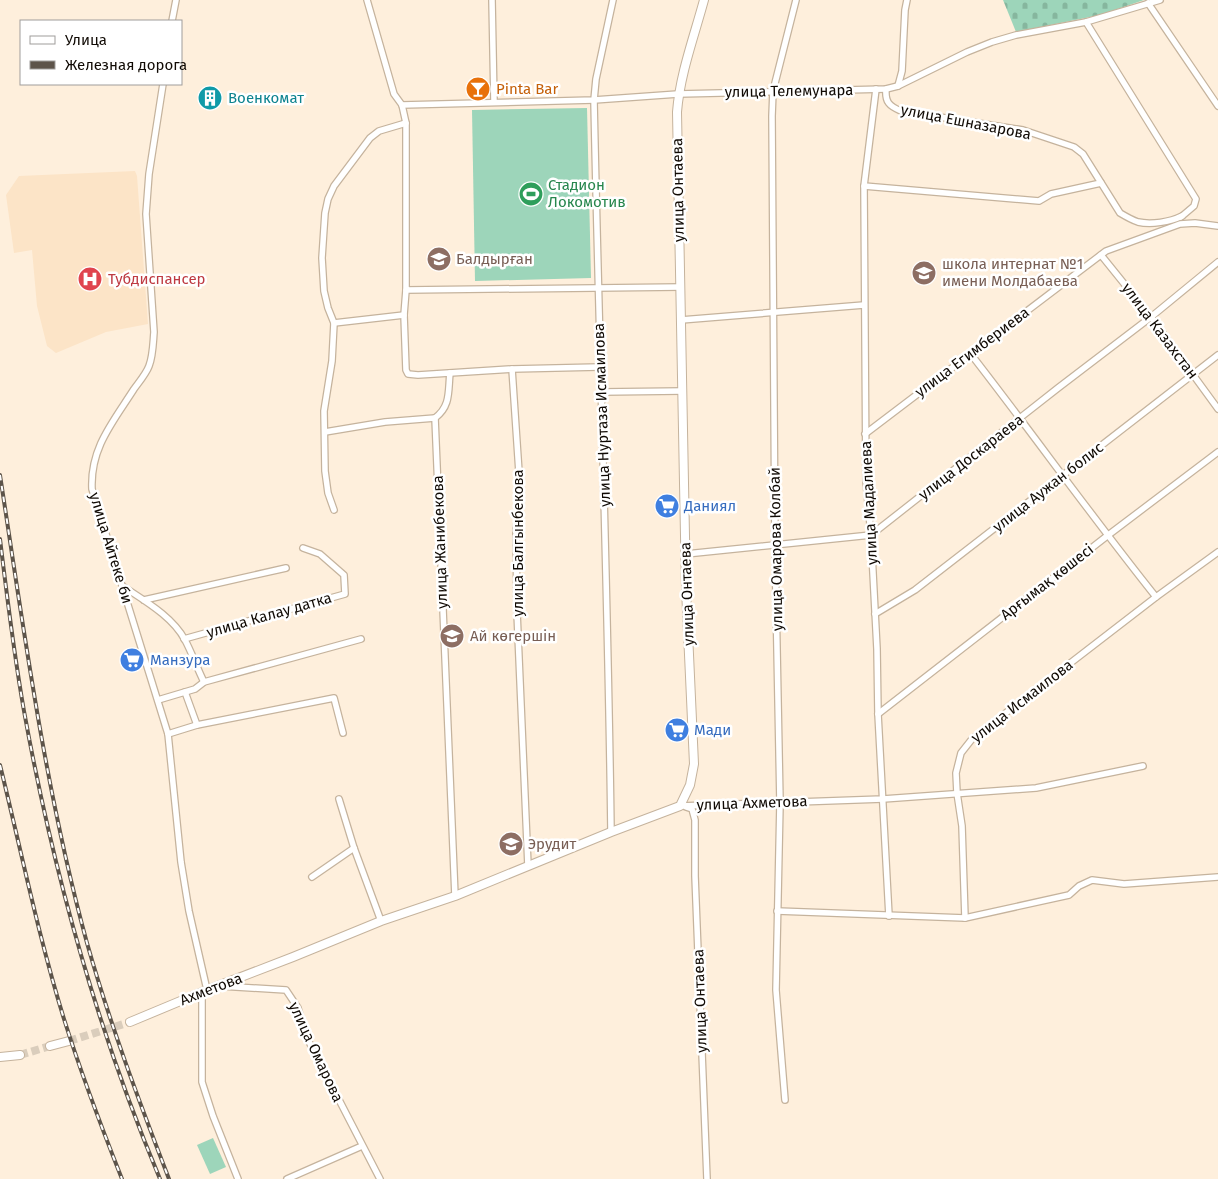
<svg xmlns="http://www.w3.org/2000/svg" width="1218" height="1179" font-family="'Fira Sans',sans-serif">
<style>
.built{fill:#fce4c7}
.cemetery{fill:url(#cemetery-stones)}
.pitch{fill:#9dd5ba}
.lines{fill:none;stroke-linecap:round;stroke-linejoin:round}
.secondary-tunnel{stroke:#dacdbc;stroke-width:8;stroke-dasharray:8 4;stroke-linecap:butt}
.minor-casing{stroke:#c5b39d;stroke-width:8}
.secondary-casing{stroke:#c5b39d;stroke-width:10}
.minor{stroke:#fff;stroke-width:5.5}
.secondary{stroke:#fff;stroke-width:8}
.rail-casing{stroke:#5d544a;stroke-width:4}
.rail{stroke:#fff;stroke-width:2;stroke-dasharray:5.5;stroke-linecap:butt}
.labels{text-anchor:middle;stroke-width:5;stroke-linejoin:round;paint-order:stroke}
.food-label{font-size:15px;fill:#c56008;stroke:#fff;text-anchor:start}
.street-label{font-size:15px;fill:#100a04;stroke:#fff}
.culture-label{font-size:15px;fill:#0d838f;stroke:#fff;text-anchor:start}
.leisure-label{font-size:15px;fill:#27864d;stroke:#fff;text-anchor:start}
.education-label{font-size:15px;fill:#785e54;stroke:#fff;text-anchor:start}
.health-label{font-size:15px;fill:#be3a42;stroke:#fff;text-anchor:start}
.shop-label{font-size:15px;fill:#366cbe;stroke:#fff;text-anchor:start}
</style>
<defs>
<pattern id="cemetery-stones" width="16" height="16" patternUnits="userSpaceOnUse" patternTransform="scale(1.25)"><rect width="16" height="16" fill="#9dd5ba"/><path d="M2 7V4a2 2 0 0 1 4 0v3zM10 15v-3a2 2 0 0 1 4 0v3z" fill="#86b69e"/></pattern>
</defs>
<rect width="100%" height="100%" fill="#feefdc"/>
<path class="built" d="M135,171l2,5 11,148 -42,8 -50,21 -9,-7 -10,-40 -5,-56 -18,3 -8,-58 13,-19z"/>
<path class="cemetery" d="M1003,0h141l-44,15 -84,17z"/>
<g class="pitch">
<path d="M587,108l4,170 -116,3 -3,-171z"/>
<path d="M213,1138l13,29 -16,7 -13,-29z"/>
</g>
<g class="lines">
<g class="secondary-tunnel">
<path d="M69,1041l61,-19"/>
<path d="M20,1055l30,-9"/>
</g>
<defs>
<g id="minor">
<path d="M367,0l27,94 8,11 4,18v167l275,-3"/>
<path d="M492,0l2,102"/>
<path d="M1148,3l70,103"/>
<path d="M172,21l4,-21"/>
<path d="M1086,22l110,177 -2,7 -13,11"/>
<path d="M163,84l-14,90 -3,40 8,118c-1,12 -1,24 -5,34 -3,8 -10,16 -15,23 -21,33 -44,59 -42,100l76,245 13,128 8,49 18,79"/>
<path d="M898,86l4,-15 3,-61 2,-10"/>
<path d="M876,89l-12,97 2,295 5,54 6,114 1,65 11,202"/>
<path d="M886,89c-1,13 3,17 15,22l122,19 51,17 9,7 37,59c5,3 12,7 18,9 13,3 32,0 44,-6"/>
<path d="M402,105l192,-5 84,-6 208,-5 12,-3 69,-34 25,-10 24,-7 70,-13 74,-22"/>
<path d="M864,186l175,15 12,-7 50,-11"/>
<path d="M1101,255l50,62 67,92"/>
<path d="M406,290l-2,25 2,55 2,4 10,1 94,-6 87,-2"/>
<path d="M681,320l183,-15"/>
<path d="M334,323l70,-8"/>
<path d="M970,353c63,81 122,164 186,244"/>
<path d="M512,369l9,133 -5,27 1,83 11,254"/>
<path d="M450,373c-2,18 1,33 -15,45l20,478"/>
<path d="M601,392l81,-1"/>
<path d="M325,432l60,-10 50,-4"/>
<path d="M865,434l241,-183 74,-27 15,-1 23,3"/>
<path d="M334,510l-6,-17 -3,-22 -1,-60 8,-50 2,-38 -6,-15 -4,-17 -2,-33 3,-45 3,-14 6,-13 36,-48 9,-7 27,-8"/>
<path d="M686,554l185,-19 187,-147 93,-71 67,-55"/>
<path d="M124,587c21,14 49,30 61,53 7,13 12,28 19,42"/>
<path d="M144,600l142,-32"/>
<path d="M875,614l40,-24 303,-235"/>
<path d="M184,639l161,-45 -1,-19 -24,-21 -17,-6"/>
<path d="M185,692l12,33"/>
<path d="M158,700l37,-11 9,-7 157,-43"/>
<path d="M878,714l229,-178 111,-84"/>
<path d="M168,734l29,-9 137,-27 9,35"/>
<path d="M339,799l15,49 27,73"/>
<path d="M680,806l203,-7 153,-11 107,-22"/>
<path d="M686,807l6,2 3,11v56l12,303"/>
<path d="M611,832c-3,-244 -12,-488 -17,-732l2,-21 17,-79"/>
<path d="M312,877l42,-29"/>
<path d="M777,911l188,7 104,-23 10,-9 13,-6 32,4 94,-7"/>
<path d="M965,918l-3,-92 -5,-33 -1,-20 5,-20 11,-14 184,-142 62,-45"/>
<path d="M220,986l66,4 12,18 8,28 74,143"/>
<path d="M202,992v90l11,34 25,63"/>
<path d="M785,1100l-9,-110 4,-187 -5,-257 -3,-430 1,-25 23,-91"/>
<path d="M287,1179l75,-33"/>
</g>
<g id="secondary">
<path d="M130,1022l72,-30 91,-35 88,-36 74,-25 156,-64 69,-26 10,-21 4,-21 -8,-175 -9,-477c3,-38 17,-75 27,-112"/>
<path d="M50,1046l19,-5"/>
<path d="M0,1057l20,-2"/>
</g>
</defs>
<use href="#minor" class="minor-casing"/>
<use href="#secondary" class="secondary-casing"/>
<use href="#minor" class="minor"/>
<use href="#secondary" class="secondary"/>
<defs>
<g id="rail">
<path d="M0,475c24,156 45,315 87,468 23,81 52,158 82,236"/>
<path d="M0,539c7,58 14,116 24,172 29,160 73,318 136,468"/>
<path d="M0,765c21,85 38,170 64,254 17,54 37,107 58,160"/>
</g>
</defs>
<use href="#rail" class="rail-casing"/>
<use href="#rail" class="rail"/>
</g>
<defs>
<symbol id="bar-disc" viewBox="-11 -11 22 22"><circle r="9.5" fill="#e8710a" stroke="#fff"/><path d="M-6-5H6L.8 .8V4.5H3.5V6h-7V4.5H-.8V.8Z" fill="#fff"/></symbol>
<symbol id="building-disc" viewBox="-11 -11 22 22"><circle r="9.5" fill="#0f9aa8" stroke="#fff"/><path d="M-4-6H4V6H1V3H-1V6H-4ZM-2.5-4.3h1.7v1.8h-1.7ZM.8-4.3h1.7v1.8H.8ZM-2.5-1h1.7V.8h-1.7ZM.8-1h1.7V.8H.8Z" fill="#fff"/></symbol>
<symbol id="stadium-disc" viewBox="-11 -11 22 22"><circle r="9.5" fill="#2e9e5b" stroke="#fff"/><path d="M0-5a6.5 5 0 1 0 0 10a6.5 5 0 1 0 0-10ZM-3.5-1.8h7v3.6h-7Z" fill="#fff"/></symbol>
<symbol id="school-disc" viewBox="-11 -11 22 22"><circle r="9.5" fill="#8d6e63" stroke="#fff"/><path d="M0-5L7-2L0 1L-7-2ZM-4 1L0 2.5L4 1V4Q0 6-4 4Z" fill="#fff"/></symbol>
<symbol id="hospital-disc" viewBox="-11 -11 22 22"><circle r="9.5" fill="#e0444e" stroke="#fff"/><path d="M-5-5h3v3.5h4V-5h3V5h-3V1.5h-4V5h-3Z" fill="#fff"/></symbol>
<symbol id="supermarket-disc" viewBox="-11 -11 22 22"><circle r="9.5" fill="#3f7fe0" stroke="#fff"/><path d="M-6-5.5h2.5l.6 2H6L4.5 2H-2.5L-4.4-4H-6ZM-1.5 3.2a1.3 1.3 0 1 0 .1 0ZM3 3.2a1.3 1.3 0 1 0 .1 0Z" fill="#fff"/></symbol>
</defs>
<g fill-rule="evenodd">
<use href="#bar-disc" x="464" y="75" width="28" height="28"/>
<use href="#building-disc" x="196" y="84" width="28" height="28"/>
<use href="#stadium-disc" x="517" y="180" width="28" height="28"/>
<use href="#school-disc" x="425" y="245" width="28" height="28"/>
<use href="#school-disc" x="910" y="259" width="28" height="28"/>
<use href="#hospital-disc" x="76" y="265" width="28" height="28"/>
<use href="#supermarket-disc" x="653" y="492" width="28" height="28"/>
<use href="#school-disc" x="438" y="622" width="28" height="28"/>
<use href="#supermarket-disc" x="118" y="646" width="28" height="28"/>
<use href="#supermarket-disc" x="663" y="716" width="28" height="28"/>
<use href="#school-disc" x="497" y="830" width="28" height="28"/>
</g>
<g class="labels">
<g class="food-label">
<text x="496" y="94">Pinta Bar</text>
</g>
<g class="street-label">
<text transform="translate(789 91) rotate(-1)" y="5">улица Телемунара</text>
<text transform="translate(966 122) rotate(11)" y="5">улица Ешназарова</text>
<text transform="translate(678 190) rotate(-91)" y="5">улица Онтаева</text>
<text transform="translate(1160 331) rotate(53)" y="5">улица Казахстан</text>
<text transform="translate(972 352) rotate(-37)" y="5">улица Егимбериева</text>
<text transform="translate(602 415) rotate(-92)" y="5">улица Нуртаза Исмаилова</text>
<text transform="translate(971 457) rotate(-38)" y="5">улица Доскараева</text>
<text transform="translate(1048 487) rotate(-38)" y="5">улица Аужан болис</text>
<text transform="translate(869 503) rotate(-93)" y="5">улица Мадалиева</text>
<text transform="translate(440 542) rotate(-92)" y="5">улица Жанибекова</text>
<text transform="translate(518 543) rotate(-90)" y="5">улица Балгынбекова</text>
<text transform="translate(111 548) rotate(73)" y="5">улица Айтеке би</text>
<text transform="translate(776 549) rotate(-91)" y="5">улица Омарова Колбай</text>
<text transform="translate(1047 582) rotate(-38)" y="5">Арғымақ көшесі</text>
<text transform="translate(687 594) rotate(-92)" y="5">улица Онтаева</text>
<text transform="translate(269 615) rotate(-16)" y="5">улица Калау датка</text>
<text transform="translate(1022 701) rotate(-38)" y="5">улица Исмаилова</text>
<text transform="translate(752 803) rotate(-2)" y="5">улица Ахметова</text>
<text transform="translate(211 989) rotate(-21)" y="5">Ахметова</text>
<text transform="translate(700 1001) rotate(-92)" y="5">улица Онтаева</text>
<text transform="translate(316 1052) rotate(65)" y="5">улица Омарова</text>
</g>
<g class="culture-label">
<text x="228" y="103">Военкомат</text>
</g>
<g class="leisure-label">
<text x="548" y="190">Стадион<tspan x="548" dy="17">Локомотив</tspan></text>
</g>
<g class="education-label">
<text x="456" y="264">Балдырған</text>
<text x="942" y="269">школа интернат №1<tspan x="942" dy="17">имени Молдабаева</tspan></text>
<text x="470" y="641">Ай көгершін</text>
<text x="528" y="849">Эрудит</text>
</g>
<g class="health-label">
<text x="108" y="284">Тубдиспансер</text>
</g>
<g class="shop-label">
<text x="684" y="511">Даниял</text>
<text x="150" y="665">Манзура</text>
<text x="694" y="735">Мади</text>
</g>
</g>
<rect x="20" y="20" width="162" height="65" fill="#ffffff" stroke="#9f9d9b"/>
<rect x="30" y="36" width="25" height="8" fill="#ffffff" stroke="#9f9d9b"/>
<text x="65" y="45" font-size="15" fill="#100a04">Улица</text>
<rect x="30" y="61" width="25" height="8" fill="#5d544a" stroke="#9f9d9b"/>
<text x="65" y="70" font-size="15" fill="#100a04">Железная дорога</text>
</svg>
